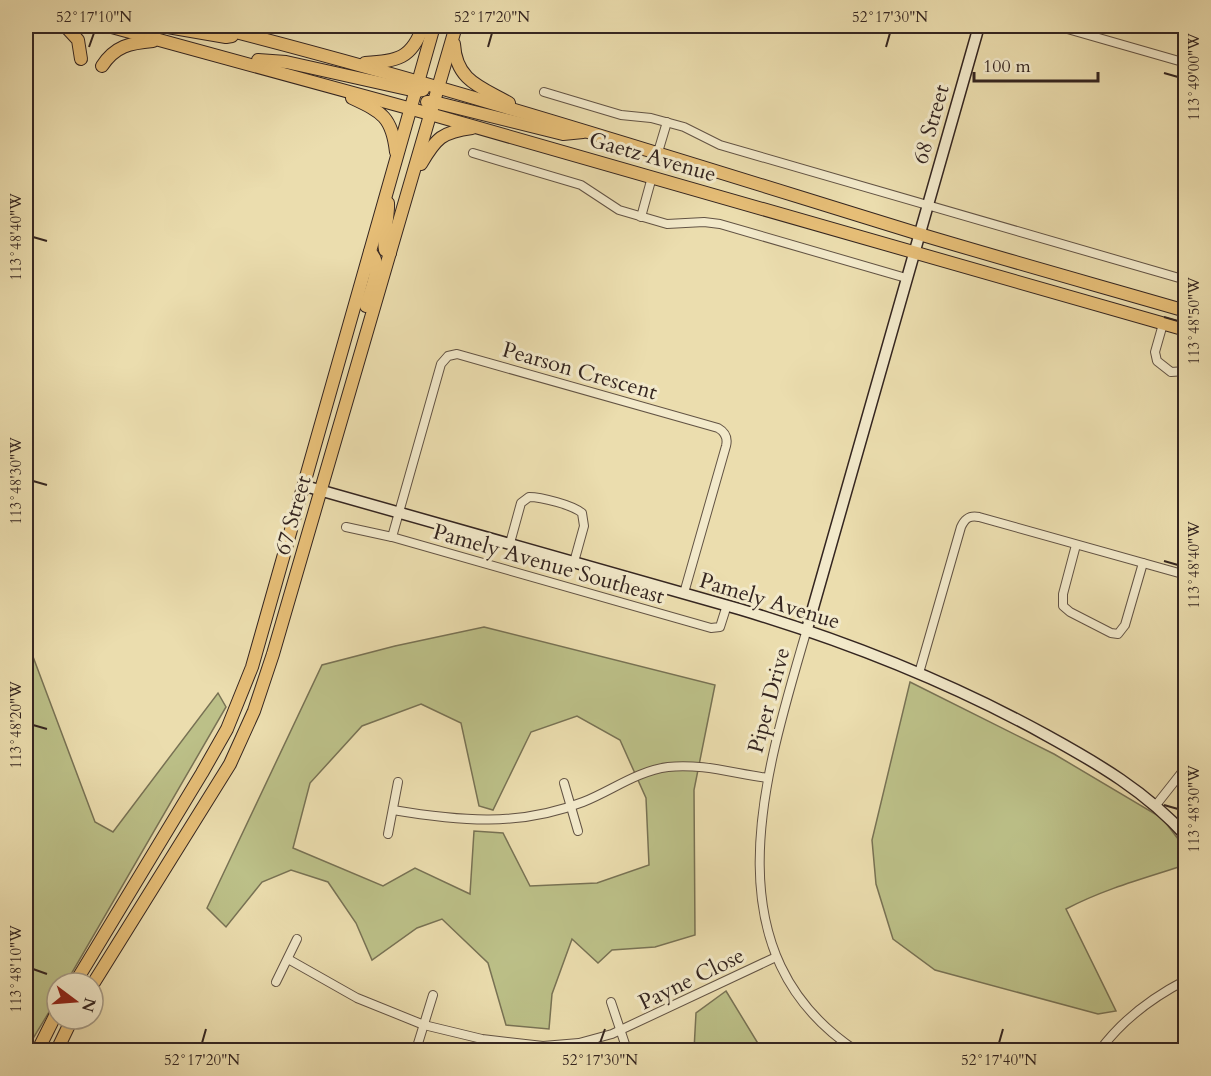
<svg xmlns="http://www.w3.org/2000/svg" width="1211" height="1076" font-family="Cardo,serif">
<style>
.green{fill:#bcc088;stroke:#787254;stroke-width:1.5;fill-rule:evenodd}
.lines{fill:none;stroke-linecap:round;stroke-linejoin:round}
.street-casing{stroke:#625344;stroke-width:10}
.secondary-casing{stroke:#342520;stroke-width:13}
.primary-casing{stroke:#342520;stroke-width:14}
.street{stroke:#f2e9ca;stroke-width:8}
.secondary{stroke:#f2e9ca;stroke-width:10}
.primary{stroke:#e6be77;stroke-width:12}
.ticks{fill:none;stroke:#342520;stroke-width:2}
.labels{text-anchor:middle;stroke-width:6;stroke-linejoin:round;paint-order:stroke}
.street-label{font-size:22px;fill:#342520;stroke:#f2e9ca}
.neatline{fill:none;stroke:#342520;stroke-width:2}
.ticks-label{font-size:15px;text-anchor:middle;fill:#342520}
</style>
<rect width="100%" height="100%" fill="#ebddae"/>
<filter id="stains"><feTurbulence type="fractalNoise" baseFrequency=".00333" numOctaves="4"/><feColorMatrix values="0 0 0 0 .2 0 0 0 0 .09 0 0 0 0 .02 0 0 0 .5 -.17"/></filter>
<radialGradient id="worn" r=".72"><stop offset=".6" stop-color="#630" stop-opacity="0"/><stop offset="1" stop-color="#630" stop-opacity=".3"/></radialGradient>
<g class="green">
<path d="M484,627l231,58 -21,105 1,145 -40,12 -43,3 -14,13 -26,-24 -20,55 -3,35 -43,-4 -18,-62 -46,-44 -25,9 -45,32 -16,-37 -28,-41 -37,-12 -29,12 -36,45 -19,-19 115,-243 73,-19zM421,704l40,19 18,83 14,4 38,-78 46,-16 43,24 26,58 3,67 -52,18 -67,3 -27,-53 -29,-2 -4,63 -55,-26 -32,18 -90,-38 17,-65 52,-57z"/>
<path d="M26,638l69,184 18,10 105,-139 8,14 -160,276h-9v16l-31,51z"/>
<path d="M910,682l144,72 108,64 23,30v17c-40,13 -81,24 -119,44l50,102 -18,3 -163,-44 -42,-31 -17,-55 -4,-44z"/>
<path d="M726,991l36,59h-68l2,-37z"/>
</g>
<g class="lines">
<defs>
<g id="street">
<path d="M1057,26l129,37"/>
<path d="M544,92l77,23 30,3 33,9 36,18 466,135"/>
<path d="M658,152l9,-30"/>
<path d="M473,153l108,32 38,25 48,14 37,-2 16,2 186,54"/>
<path d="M641,217l11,-40"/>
<path d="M1163,324l-8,28 2,9 14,11 15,-1"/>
<path d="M346,527l46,10 319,91 9,-1 7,-22"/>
<path d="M392,537l49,-173 7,-8 9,-2 261,74c7,4 10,10 8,18l-42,147"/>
<path d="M510,543l11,-40 8,-6c12,0 44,8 53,16l2,13 -10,36"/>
<path d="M1076,545l-13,49v12l7,6 41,21 7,1 7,-9 18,-62"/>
<path d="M807,629c-41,142 -101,321 48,421"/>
<path d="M919,673l42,-146c4,-9 9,-12 18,-10l207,58"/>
<path d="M564,783l14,48"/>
<path d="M1156,805l30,-38"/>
<path d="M393,810c66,11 126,17 190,-8 28,-11 54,-31 85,-35 33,-4 68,7 100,11"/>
<path d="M388,834l10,-52"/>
<path d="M288,959l69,39 67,27 58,14 61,7 36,-3 33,-9 164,-77"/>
<path d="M276,982l21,-43"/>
<path d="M611,1002l16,48"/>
<path d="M416,1050l17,-55"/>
<path d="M1100,1050c23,-31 51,-52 86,-70"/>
</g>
<g id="secondary">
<path d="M305,486l434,123c107,32 209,72 307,126 51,28 101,57 140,101"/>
<path d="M807,629l172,-603"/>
</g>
<g id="primary">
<path d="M65,26l13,14 3,19"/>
<path d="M108,26l322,88 756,216"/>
<path d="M162,26l64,11 6,-1"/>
<path d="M212,26c237,60 470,135 704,207 90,27 180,52 270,78"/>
<path d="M454,44c2,37 27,43 55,59"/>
<path d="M258,60l28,2 130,29 7,-1"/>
<path d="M365,63c32,-2 47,-4 58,-37"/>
<path d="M102,66c13,-20 28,-23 51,-25"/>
<path d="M352,98c30,14 40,19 44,54"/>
<path d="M427,102h7l129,32 20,-2"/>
<path d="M421,164c15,-26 21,-32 51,-36"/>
<path d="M388,203c1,14 -6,36 -3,47l5,3"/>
<path d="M366,306c4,-15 18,-42 4,-54"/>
<path d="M75,983l127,-210 25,-44 25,-62 182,-641"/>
<path d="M93,984l137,-220 24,-53 19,-57 183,-628"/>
<path d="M38,1050l19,-38"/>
<path d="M57,1050l15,-31"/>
</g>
</defs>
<use href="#street" class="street-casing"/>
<use href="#secondary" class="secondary-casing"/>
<use href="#primary" class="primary-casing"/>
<use href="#street" class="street"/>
<use href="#secondary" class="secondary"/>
<use href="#primary" class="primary"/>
</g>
<path class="ticks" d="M89,47l5,-14M488,47l4,-14M886,47l4,-14M1164,73l14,4M33,237l14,4M1164,317l14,4M33,481l14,4M1164,561l14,4M33,725l14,4M1164,805l14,4M33,969l14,5M202,1043l4,-14M600,1043l5,-14M999,1043l4,-14"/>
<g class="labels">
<g class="street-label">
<text transform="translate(930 124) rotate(-74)" y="8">68 Street</text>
<text transform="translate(653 156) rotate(16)" y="8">Gaetz Avenue</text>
<text transform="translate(580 370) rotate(16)" y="8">Pearson Crescent</text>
<text transform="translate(292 515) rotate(-74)" y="8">67 Street</text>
<text transform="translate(549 563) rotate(16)" y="8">Pamely Avenue Southeast</text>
<text transform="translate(770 600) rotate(17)" y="8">Pamely Avenue</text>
<text transform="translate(768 700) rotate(-75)" y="8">Piper Drive</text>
<text transform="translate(691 978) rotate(-26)" y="8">Payne Close</text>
</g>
</g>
<rect width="1211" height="1076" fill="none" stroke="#ebddae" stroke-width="66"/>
<g transform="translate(75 1001) rotate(106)"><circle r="28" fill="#f2e9ca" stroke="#a69b86" stroke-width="1.5"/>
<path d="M0-4.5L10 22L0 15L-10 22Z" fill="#8f2418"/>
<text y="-9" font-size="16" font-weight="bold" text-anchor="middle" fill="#342520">N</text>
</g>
<path d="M974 72v9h124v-9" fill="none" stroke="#342520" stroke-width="3"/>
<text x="983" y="72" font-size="18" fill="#342520" stroke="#f2e9ca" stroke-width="4.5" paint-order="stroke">100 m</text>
<rect x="33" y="33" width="1145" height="1010" class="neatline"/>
<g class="ticks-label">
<text x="94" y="22">52°17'10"N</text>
<text x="492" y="22">52°17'20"N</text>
<text x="890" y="22">52°17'30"N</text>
<text transform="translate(1194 77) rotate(-90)" y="5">113°49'00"W</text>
<text transform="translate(16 237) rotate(-90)" y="5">113°48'40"W</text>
<text transform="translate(1194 321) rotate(-90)" y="5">113°48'50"W</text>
<text transform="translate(16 481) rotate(-90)" y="5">113°48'30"W</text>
<text transform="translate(1194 565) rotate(-90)" y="5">113°48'40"W</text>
<text transform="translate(16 725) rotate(-90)" y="5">113°48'20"W</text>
<text transform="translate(1194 809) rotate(-90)" y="5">113°48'30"W</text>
<text transform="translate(16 969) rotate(-90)" y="5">113°48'10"W</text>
<text x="202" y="1065">52°17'20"N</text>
<text x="600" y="1065">52°17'30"N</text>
<text x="999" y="1065">52°17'40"N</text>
</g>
<rect width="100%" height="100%" filter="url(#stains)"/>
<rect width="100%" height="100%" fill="url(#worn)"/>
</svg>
